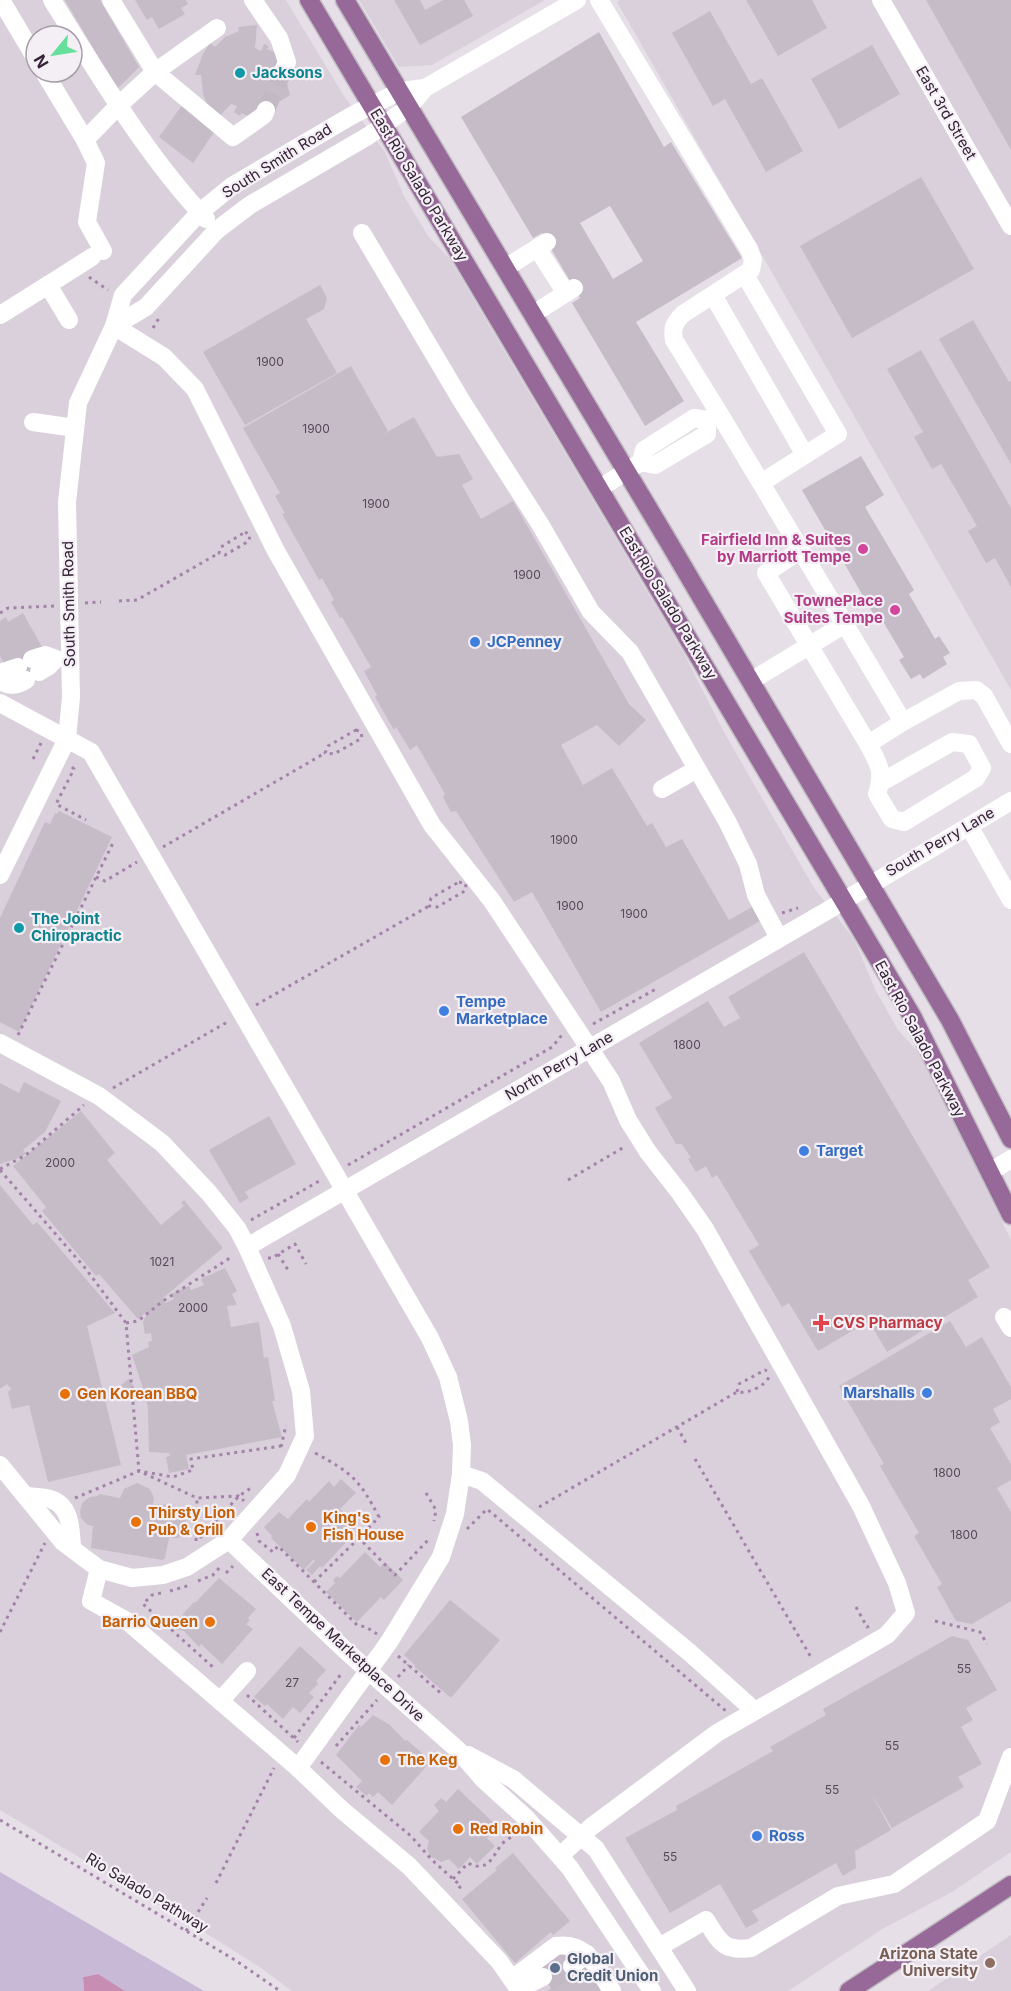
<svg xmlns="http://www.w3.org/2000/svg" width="1011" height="1991" font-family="Inter,sans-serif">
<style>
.built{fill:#d9d0dc;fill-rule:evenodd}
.green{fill:#c8bad7}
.water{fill:#c78db2}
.building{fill:#c5bcc8;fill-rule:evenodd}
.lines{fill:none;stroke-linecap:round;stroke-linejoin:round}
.minor-tunnel{stroke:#c3b9c4;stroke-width:18;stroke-dasharray:18 9;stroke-linecap:butt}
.major-casing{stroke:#c2bdc3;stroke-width:21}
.path{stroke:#a483a8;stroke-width:3;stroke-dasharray:3 4.5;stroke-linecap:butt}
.minor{stroke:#fff;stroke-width:18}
.major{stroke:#966998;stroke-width:18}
.culture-dot{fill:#0f9aa8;stroke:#f3eff5;stroke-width:2}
.hotel-dot{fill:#d1479c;stroke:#f3eff5;stroke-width:2}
.shop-dot{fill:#3f7fe0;stroke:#f3eff5;stroke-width:2}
.health-dot{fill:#e0444e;stroke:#f3eff5;stroke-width:2}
.food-dot{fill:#e8710a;stroke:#f3eff5;stroke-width:2}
.education-dot{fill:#8d6e63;stroke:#f3eff5;stroke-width:2}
.service-dot{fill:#5c6f8a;stroke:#f3eff5;stroke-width:2}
.labels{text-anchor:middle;stroke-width:4.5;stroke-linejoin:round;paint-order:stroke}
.number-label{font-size:12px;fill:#59485a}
.culture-label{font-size:15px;font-weight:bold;fill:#0d838f;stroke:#f3eff5;text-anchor:start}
.street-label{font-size:15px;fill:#352236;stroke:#f3eff5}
.hotel-label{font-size:15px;font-weight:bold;fill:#b23c85;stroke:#f3eff5;text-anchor:end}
.shop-label{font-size:15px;font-weight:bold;fill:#366cbe;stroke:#f3eff5;text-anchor:start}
.health-label{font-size:15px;font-weight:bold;fill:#be3a42;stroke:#f3eff5;text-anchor:start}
.food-label{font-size:15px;font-weight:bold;fill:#c56008;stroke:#f3eff5;text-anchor:start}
.education-label{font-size:15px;font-weight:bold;fill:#785e54;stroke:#f3eff5;text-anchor:end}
.service-label{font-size:15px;font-weight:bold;fill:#4e5e75;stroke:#f3eff5;text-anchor:start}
</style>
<rect width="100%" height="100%" fill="#e6dfe8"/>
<g class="built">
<path d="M0,0h286l58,96 41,56 19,44 24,40 21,22 234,394 42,82 89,154 40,51 22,52 22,39 24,26 89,184v612l-59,40 -68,36 -96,63h-496l-31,-23 -60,-38 -201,-120zM36,36h36v36h-36z"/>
<path d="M359,0h186l-113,65 -33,2z"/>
<path d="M620,0h391v690l-394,-688z"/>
<path d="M1011,1935v56h-83z"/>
</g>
<path class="green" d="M0,1872l204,119h-79l-28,-17 -14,3 1,14h-84z"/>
<path class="water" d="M98,1974l27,17h-41l-1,-14z"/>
<g class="building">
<path d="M65,0h35l39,67 -22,22z"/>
<path d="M135,0h51l2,4 -7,4 4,6 -26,15 -7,-12 -5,3z"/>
<path d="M394,0h26l5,10 18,-10h21l9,16 -53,29z"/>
<path d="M746,0h66l15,28 -49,28z"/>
<path d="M926,0h85v150z"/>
<path d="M710,11l41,73 11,-6 41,73 -37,21 -41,-73 -12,7 -41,-73z"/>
<path d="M257,25l-2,23 6,3 3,-7 5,2 -2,3 12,5 11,41 -37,23 -12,-5 -1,3 -6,-4 3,-6 -6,-2 -15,16 -11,-14 2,-2 -4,-10 -2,-19h-6l8,-21 7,-11 5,4 10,-10 14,-6 -1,-4z"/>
<path d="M599,32l65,115 7,-5 71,116 -106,64 48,79 -39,25 -73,-123 8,-5 -33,-56 -5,-9 -9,5 -72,-121zM610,206l33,55 -30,18 -33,-56z"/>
<path d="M872,45l28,49 -61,35 -28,-50z"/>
<path d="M183,104l34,24 -24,35 -34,-26z"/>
<path d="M921,177l53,92 -122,69 -52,-92z"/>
<path d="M320,285l7,13 -3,11 -18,10 31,54 -92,52 -42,-73z"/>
<path d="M973,320l36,62 2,-1v83l-72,-125z"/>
<path d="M921,350l90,158v79l-16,-29 -9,5 -18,-32 9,-5 -36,-62 -9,5 -18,-32 9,-5 -36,-63z"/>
<path d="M351,366l37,65 -8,5 34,-19 23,40 22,-3 14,25 -11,6 19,34 32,-18 116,203 17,16 -27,26 -22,-21 -36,20 22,40 29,-17 35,58 5,-3 14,24 16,-8 47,81 23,-13 8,14 -159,91 -69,-120 -18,10 -58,-91 -5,1 -8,-15 2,-3 -28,-49 -7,5 -14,-23 -2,3 -19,-33 2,-2 -13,-24 7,-4 -29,-50 -2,1 -9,-16 3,-2 -12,-22 -3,2 -37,-66 3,-1 -10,-17 5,-3 -37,-65z"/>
<path d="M861,456l23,39 -19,12 49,83 -5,4 26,45 4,-3 11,17 -7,4 4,7 -24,15 -3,-5 -9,5 -12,-19 5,-3 -26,-44 -4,2 -72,-125z"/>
<path d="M23,613l19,34 -1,29 -35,-9 -6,-11v-35l6,-4 2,5z"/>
<path d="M59,811l53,26 -93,195 -19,-10v-104l45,-96 5,2 5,-11 2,1z"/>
<path d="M804,952l186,315 -22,13 10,17 -91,55 -18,-31 -51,30 -29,-48 -7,4 -33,-56 10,-6 -42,-70 -5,3 -6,-12 -10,6 -8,-13 3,-1 -9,-14h-6l-21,-36 17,-10 -33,-55 69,-42 16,26 16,-9 -12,-21z"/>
<path d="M24,1082l37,19 -16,31 -22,18 3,3 -4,4 -22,7v-81l19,10z"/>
<path d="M81,1111l34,42 -8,7 54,65 23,-19 -3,-3 3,-3 39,48 -60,50 2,5 9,-4 -3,-5 18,-8 2,4 13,-5 -3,-6 24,-11 12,23 -5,3 5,11 -10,1 4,21 28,-5 5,36 4,-1 7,44h-3l10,36 -96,18 3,14 -20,4 -3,-16 4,-1 -1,-3 -20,-1 -1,-44 -7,-26 -9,-27 17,-8 -1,-5 4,-1 -1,-8 -6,1 -2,-12 5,-11 -10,8 -39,-45 -3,2 -54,-65 4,-4 -33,-41z"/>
<path d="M269,1116l27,48 -51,28 4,6 -9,5 -31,-53z"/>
<path d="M0,1185l33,40 4,-3 78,91 -28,13 34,139 -73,17 -19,-77 -17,4 -4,-17 3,-3 -4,-5 -7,5z"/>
<path d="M950,1321l16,26 16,-10 29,50v12l-18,10 7,13 -10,6 21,36v16l-14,8 14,24v89l-39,23 -16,-3 -19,-34 5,-3 -28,-48 5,-3 -39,-67 4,-2 -45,-78z"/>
<path d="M129,1379l6,9 -9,6 -5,-9z"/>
<path d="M341,1479l15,14 -16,16 17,17 -9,10 2,2 -28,30 -2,-2 -8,9 -6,-5 9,-9 -1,-2 -10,11 -33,-32 1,-2 -8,-9 15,-15 9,7 19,-20 2,3 20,-21 5,6z"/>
<path d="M137,1483l13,6 4,9 -1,6 22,1 -1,3 7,3 5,7 -1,14 -7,6h-9l-4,20 -3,2 -71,-12 2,-22 -5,-1 -7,-7 -1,-6 2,-9 8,-6 8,-1 1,-2 21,4 4,-9z"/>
<path d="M365,1552l15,15 5,-5 18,18 -19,20 -3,-3 -24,25 -31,-30 9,-9 -2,-3 4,-4 3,2z"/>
<path d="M219,1578l37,31 -8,9 2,2 -4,4 7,5 -31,35 -21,-20 -2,3 -15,-16 -10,-2 -2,-10 12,-3 -2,-1 12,-13 1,1z"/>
<path d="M450,1600l50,40 -49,58 -37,-32 1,-1 -11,-10z"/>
<path d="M952,1636l16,4 29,50 -31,18 7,12 -12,7 21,37 -24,13 6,10 -72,41 -22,-37 21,39 -36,21 1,17 -13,8 -7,-13 -84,48 7,10 -13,7 -26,-44 -50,29 -45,-75 52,-28 -1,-4 97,-55 -3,-4 56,-32 -3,-6z"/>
<path d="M300,1646l26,24 -10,11 2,3 -9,9 5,4 -14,16 -7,-6 -10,12 -16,-15 -2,2 -11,-9z"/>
<path d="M373,1715l17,10 15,16 2,-1 24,21 -39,44 -14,-13 -5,5 -4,-4 -2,3 -11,-9 6,-6 -26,-26 23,-30 2,2z"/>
<path d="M458,1789l39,37 -10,12 8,8 -18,18 -7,-7 -11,12 -10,-10 -8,3 -11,-6 -3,-7 2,-8 -10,-9 20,-21 -5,-6 7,-7 5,4z"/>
<path d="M513,1853l57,68 -17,14 -2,-3 -36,31 -53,-64 35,-29 -2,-2z"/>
<path d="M560,1949l16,23 8,-6 17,25h-54l4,-3 -15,-22z"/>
</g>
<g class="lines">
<g class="minor-tunnel">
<path d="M266,110l17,-39"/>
<path d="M538,1970l25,-16"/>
<path d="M548,1983l24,-17"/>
</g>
<defs>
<g id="major">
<path d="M309,0l603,1016 99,199"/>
<path d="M345,0l323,541 282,479 61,119"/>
<path d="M849,1991l162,-106"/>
</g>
</defs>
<use href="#major" class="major-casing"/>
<g class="path">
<path d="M89,277l19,13"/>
<path d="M153,328l6,-10"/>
<path d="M245,532l5,3 -1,6 -24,14 -6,-2 2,-6z"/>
<path d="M119,601l18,-1 82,-47"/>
<path d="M85,603l16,-1"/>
<path d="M0,613l8,-5 46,-2"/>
<path d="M356,730l5,2 1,6 -28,16 -9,-1 3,-7z"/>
<path d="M33,759l8,-16"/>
<path d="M72,767l2,2 -18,35 30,16"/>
<path d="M163,847l162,-94"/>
<path d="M96,877l9,4 32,-19"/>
<path d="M459,882l7,2 -1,7 -28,16 -8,-1 2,-8z"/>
<path d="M782,913l16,-5"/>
<path d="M256,1005l173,-99"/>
<path d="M593,1024l63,-35"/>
<path d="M18,1035l95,-192"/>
<path d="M113,1088l116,-67"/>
<path d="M348,1165l204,-118 10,-12"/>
<path d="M0,1169l26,-14 58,-50"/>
<path d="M0,1170l86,99 40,54 13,148 34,6 20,-7 -2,-11 90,-13"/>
<path d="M568,1180l58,-34"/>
<path d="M251,1220l70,-40"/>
<path d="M278,1254l12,19"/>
<path d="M268,1258h4l23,-14 11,20"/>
<path d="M126,1323l12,-2 25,-20 70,-45"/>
<path d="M737,1392l2,-8 26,-14 2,1"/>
<path d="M677,1427l9,16"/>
<path d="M281,1447l5,-22"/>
<path d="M315,1453c37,20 44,26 64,64l-20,21 36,37 34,-36"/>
<path d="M695,1459l117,200"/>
<path d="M426,1493l10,17 -2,11"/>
<path d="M75,1498l64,-27 58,27 42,-2 5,5"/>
<path d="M539,1507l198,-115c11,2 29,-6 33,-17"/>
<path d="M467,1529l20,-20 239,202"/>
<path d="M257,1533l2,8 14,11 5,-6 79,79 9,2 11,7"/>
<path d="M200,1538l39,-42 12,-8"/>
<path d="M196,1541l1,-43"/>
<path d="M226,1573l7,-7"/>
<path d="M198,1581l15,-6 7,-8"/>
<path d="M314,1582l45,-44"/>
<path d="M170,1591l20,-6"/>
<path d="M161,1593l-9,2 -9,9 72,65"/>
<path d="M856,1607l11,20 2,-1"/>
<path d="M935,1621l45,11 7,12"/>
<path d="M0,1632l45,-89"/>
<path d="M398,1656l45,39"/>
<path d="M398,1677l11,-12"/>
<path d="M247,1695l51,47"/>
<path d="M294,1738l47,-64"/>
<path d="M336,1746l41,-46"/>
<path d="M321,1762l90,74 20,23 30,27 -5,5"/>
<path d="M0,1820l235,140 45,31"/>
<path d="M453,1879l15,-16c19,10 24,-5 33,-18 4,-5 11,-8 16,-12"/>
<path d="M216,1883l58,-115"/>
<path d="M186,1931l21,-33"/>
</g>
<g class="minor">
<path d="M1,0l35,59"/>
<path d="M52,0c47,75 93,154 154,219"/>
<path d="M253,0l26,38 8,24 -4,9"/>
<path d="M599,0l150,249 4,11 -2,10 -68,44c-9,9 -11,14 -9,26l45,73 -12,7"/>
<path d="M881,0l130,226"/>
<path d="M217,28l-62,44 78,65 31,-22 2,-5"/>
<path d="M44,72l41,68 11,23 -9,59 16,29"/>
<path d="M85,140l33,-34 37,-34 -44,-72"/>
<path d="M362,233l99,167 79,124 51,88 39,40 97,169 21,43 8,31 23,43"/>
<path d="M537,248l29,45"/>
<path d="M505,268l42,-26"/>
<path d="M745,275l93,159 -77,49 142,239 56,-31 17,-1 8,6 27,48"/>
<path d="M48,285l44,-28"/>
<path d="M713,295l92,160"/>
<path d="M533,314l41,-26"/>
<path d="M0,315l48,-30 21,35"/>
<path d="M114,326l50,31 31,32 81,162 156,274 60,76 119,180 17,39 20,32 32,41 25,36 156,277 36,77 9,30 -19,22 -170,98 -126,94 -31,29"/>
<path d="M114,326l32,-19 71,-77 33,-25 118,-69 41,-29 16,-19 152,-88"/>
<path d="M719,413l42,70"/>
<path d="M33,422l42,6"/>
<path d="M600,488l41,-26 14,3 52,-31v-14l-13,-2 -50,32 -3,12"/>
<path d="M801,550l-35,23 102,171 35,-22"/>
<path d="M32,659l13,-4 11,4 -7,7 -10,6"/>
<path d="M0,673l18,-6"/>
<path d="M0,679c6,9 18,6 26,1"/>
<path d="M751,681l94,-57"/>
<path d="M0,703l91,49 317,548 22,38 18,39 11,44 3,24 -1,29 -6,40 -14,43 -52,85 -91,126"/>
<path d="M868,744c11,20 16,27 9,50l15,25 12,3 72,-44 6,-10 -13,-24 -17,-2 -72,41"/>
<path d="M662,789l35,-20"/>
<path d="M969,826l42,74"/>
<path d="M0,875l67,-136 4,-42 -4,-195 11,-99 36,-77 9,-31 77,-83 32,-26 119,-70 49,-25 25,-3"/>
<path d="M0,1043l99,53 63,47 47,50 28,35 10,19 35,79 19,65 4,45 -18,39 -58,65 -42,27 -24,8 -31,3 -33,-9 -36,-27 -63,-77"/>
<path d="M990,1172l21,-13"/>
<path d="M247,1247l578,-335 186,-111"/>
<path d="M1004,1317l7,11"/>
<path d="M461,1474l21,7 207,171 66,59"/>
<path d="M26,1496c7,1 17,1 24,3 21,6 21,31 22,49"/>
<path d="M229,1540l116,110 113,100 25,29 43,39 44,50 82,123"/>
<path d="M99,1569l-8,32 36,20 171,147 44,42 67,56 90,95 21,30"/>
<path d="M220,1701l27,-30"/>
<path d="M468,1755l45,24 83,70 91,142"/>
<path d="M659,1947l47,-27c13,21 17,32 45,28l87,-52 56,-12 93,-63 24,-64"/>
<path d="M572,1966l15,-12"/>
<path d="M512,1979l44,-33c32,-5 41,22 56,45"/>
<path d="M519,1989l24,-12"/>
</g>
<use href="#major" class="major"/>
</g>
<g class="culture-dot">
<circle cx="240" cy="73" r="6"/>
<circle cx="19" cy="928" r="6"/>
</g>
<g class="hotel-dot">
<circle cx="863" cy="549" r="6"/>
<circle cx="895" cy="610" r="6"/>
</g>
<g class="shop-dot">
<circle cx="475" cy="642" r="6"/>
<circle cx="444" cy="1011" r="6"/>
<circle cx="804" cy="1151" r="6"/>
<circle cx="927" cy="1393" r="6"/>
<circle cx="757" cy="1836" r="6"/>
</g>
<path class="health-dot" d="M818 1314h6v6h6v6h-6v6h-6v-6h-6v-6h6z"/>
<g class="food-dot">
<circle cx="65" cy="1394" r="6"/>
<circle cx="136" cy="1522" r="6"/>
<circle cx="311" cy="1527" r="6"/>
<circle cx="210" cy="1622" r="6"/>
<circle cx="385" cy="1760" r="6"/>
<circle cx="458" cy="1829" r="6"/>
</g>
<circle class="education-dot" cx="990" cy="1963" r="6"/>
<circle class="service-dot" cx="555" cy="1968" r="6"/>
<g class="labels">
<g class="number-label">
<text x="270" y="366">1900</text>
<text x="316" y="433">1900</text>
<text x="376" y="508">1900</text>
<text x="527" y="579">1900</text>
<text x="564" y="844">1900</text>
<text x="570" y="910">1900</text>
<text x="634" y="918">1900</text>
<text x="687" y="1049">1800</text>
<text x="60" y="1167">2000</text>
<text x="162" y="1266">1021</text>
<text x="193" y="1312">2000</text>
<text x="947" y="1477">1800</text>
<text x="964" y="1539">1800</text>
<text x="964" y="1673">55</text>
<text x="292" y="1687">27</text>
<text x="892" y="1750">55</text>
<text x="832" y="1794">55</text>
<text x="670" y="1861">55</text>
</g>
<g class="culture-label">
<text x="252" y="78">Jacksons</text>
<text x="31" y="924">The Joint<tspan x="31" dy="17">Chiropractic</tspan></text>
</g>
<g class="street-label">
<text transform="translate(946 113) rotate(60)" y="5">East 3rd Street</text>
<text transform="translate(277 161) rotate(-32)" y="5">South Smith Road</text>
<text transform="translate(419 185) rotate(59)" y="5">East Rio Salado Parkway</text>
<text transform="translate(668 603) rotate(59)" y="5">East Rio Salado Parkway</text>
<text transform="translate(69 604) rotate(-91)" y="5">South Smith Road</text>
<text transform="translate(940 842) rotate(-30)" y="5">South Perry Lane</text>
<text transform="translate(920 1039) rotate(62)" y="5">East Rio Salado Parkway</text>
<text transform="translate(559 1066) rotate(-30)" y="5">North Perry Lane</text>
<text transform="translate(343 1645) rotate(43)" y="5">East Tempe Marketplace Drive</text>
<text transform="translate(147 1893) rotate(31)" y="5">Rio Salado Pathway</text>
</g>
<g class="hotel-label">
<text x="851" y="545">Fairfield Inn &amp; Suites<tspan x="851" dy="17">by Marriott Tempe</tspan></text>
<text x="883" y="606">TownePlace<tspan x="883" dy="17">Suites Tempe</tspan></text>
</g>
<g class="shop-label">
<text x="487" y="647">JCPenney</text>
<text x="456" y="1007">Tempe<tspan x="456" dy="17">Marketplace</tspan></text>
<text x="816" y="1156">Target</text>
<text x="915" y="1398" text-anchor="end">Marshalls</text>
<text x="769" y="1841">Ross</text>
</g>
<g class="health-label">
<text x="833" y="1328">CVS Pharmacy</text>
</g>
<g class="food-label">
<text x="77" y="1399">Gen Korean BBQ</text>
<text x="148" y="1518">Thirsty Lion<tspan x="148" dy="17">Pub &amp; Grill</tspan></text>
<text x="323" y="1523">King's<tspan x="323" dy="17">Fish House</tspan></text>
<text x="198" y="1627" text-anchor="end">Barrio Queen</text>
<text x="397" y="1765">The Keg</text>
<text x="470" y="1834">Red Robin</text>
</g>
<g class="education-label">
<text x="978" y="1959">Arizona State<tspan x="978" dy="17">University</tspan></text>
</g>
<g class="service-label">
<text x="567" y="1964">Global<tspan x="567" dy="17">Credit Union</tspan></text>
</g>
</g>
<g transform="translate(54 54) rotate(240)"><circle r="28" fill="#f3eff5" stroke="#a79da9" stroke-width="1.5"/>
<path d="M0-4.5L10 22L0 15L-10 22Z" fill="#66df9d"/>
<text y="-9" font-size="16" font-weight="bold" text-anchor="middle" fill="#352236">N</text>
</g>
</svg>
